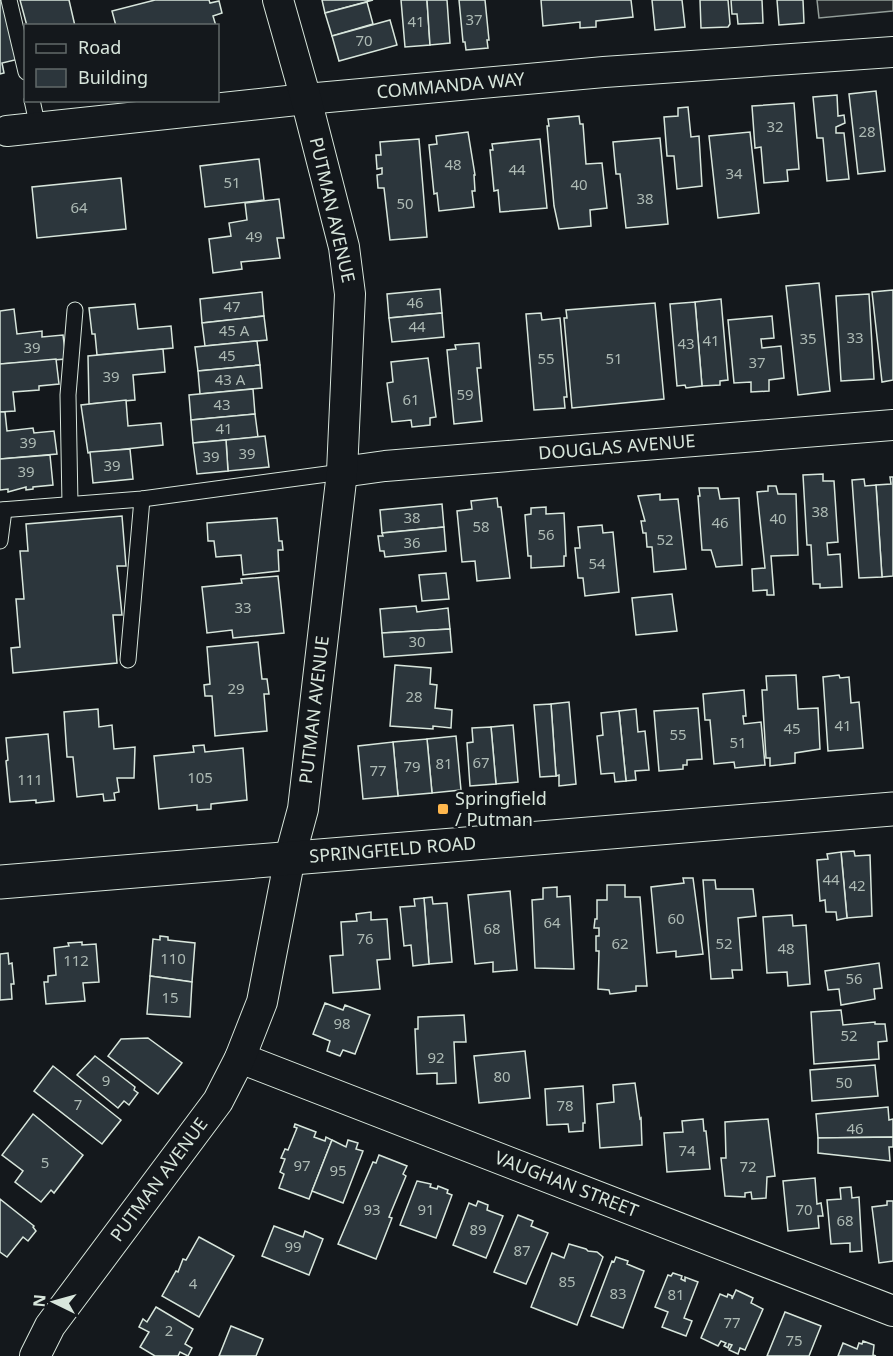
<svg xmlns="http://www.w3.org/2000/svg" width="893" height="1356" font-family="'Noto Sans',sans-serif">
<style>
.parking{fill:#24282b;stroke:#939e99;stroke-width:1.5}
.building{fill:#2c363c;stroke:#d8e6dc;stroke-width:1.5}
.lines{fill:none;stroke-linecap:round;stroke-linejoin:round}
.lane-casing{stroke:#d8e6dc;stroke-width:17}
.street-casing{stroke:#d8e6dc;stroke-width:32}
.secondary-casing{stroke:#d8e6dc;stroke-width:35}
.lane{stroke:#14181c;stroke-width:15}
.street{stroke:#14181c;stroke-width:30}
.secondary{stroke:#14181c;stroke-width:33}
.poi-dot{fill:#ffb74d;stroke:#14181c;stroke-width:2}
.labels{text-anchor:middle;stroke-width:4.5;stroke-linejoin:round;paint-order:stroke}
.number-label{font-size:15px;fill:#adbab4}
.street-label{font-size:18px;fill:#d8e6dc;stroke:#14181c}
.poi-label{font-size:18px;fill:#d8e6dc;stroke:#14181c;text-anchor:start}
</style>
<rect width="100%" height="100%" fill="#14181c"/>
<path class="parking" d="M817,0h76v11l-74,7z"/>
<g class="building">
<path d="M0,0h3l16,59 -17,4 2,10 -4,1z"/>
<path d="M20,0h49l6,26h-48z"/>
<path d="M155,0h54l1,3 9,-2 3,12 -9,3 3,10h-100l-4,-15z"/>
<path d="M322,0h51l-48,13z"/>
<path d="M401,0h26l3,45 -25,2z"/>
<path d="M427,0h20l3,43 -20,2z"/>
<path d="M459,0h26l4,40h-2l1,8 -22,2 -1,-8h-2z"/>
<path d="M541,0h90l2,17 -37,4v6l-16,1v-6l-37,4z"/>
<path d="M652,0h30l3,27 -30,3z"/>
<path d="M700,0h28l2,24 -2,3 -27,1z"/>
<path d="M731,0h31l1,23 -25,1 -1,-10h-5z"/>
<path d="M777,0h26l1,23 -25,2z"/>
<path d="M367,2l6,22 -41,12 -7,-23z"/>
<path d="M390,20l7,25 -58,16 -7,-25z"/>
<path d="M876,91l9,80 -27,3 -9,-80z"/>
<path d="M837,95l1,21 6,-1 1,8 -9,4v6h8l5,46 -22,2 -4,-43h-6l-4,-41z"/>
<path d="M794,103l5,66 -12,1 1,11 -24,2 -3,-36 -6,1 -3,-42z"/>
<path d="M688,107l3,30 8,-1 3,50 -25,3 -3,-33h-7l-3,-39 14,-1v-8z"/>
<path d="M579,116l1,8h3l3,40 16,-1 5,45 -17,2 1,16 -32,3 -5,-23 -7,-80h2l-1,-7z"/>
<path d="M468,132l7,43h-1l1,16h-3l2,16 -35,4 -2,-18 -3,1 -5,-49 8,-1 -1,-8z"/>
<path d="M750,132l9,81 -41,5 -9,-82z"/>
<path d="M660,138l8,86 -42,4 -6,-54h-4l-3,-32z"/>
<path d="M419,139l8,98 -37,3 -6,-52h-6l-1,-13 5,-1v-6l-5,1 -1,-14h5l-1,-13z"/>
<path d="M540,139l7,69 -47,4 -2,-22 -4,1 -4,-41h3l-1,-6z"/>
<path d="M259,159l5,41 -59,7 -5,-41z"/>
<path d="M121,178l5,51 -89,9 -5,-51z"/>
<path d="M279,199l5,39h-7l3,20 -39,4 1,7 -29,4 -4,-34 22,-3 -2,-13 18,-3 -2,-17z"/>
<path d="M819,283l11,108 -32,4 -12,-109z"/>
<path d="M440,289l2,24 -53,5 -2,-24z"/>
<path d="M893,290v90l-11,2 -10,-90z"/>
<path d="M262,292l2,24 -62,7 -2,-24z"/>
<path d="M869,294l5,85 -33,2 -5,-85z"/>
<path d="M721,299l7,81 -8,1v4l-18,1 -7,-84z"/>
<path d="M695,302l7,84 -16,2 -1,-3 -8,1 -7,-82z"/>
<path d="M655,303l9,96 -92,9 -8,-90h3l-1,-8z"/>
<path d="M135,304l3,25 33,-3 2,22 -76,7 -2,-21h-3l-3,-26z"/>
<path d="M14,309l3,25 25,-3v6l21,-2 3,24 -66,5v-53z"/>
<path d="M442,313l2,24 -52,5 -3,-24z"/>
<path d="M541,313l1,7 18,-2 7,79h-3l1,11 -31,2 -8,-96z"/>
<path d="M264,316l3,24 -62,6 -3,-23z"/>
<path d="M772,316l2,22 -13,1 1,9 19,-2 3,32 -15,2v11l-18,1v-10l-17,1 -6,-63z"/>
<path d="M257,341l3,24 -62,6 -3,-24z"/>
<path d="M479,343l2,25h-4l5,53 -28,3 -7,-74 9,-1 -1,-4z"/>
<path d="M163,349l2,23 -32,3 2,25 -46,4 -1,-48z"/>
<path d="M428,358l8,59 -6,1v7l-18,2 -1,-7 -19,2 -5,-39 6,-1 -2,-20z"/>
<path d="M56,359l3,25 -20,2v4l-26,2 2,19 -15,1v-48z"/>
<path d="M260,365l2,23 -62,6 -2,-23z"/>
<path d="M253,389l2,25 -64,6 -2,-25z"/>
<path d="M126,400l2,26 33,-3 2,22 -75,8 -7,-48z"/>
<path d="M0,412h5l2,19 26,-3 1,5 20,-2 3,23 -57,5z"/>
<path d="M255,414l3,23 -65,6 -2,-23z"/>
<path d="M265,436l4,31 -41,4 -2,-31z"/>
<path d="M226,440l2,31 -31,3 -4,-31z"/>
<path d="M130,449l3,30 -40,4 -3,-31z"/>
<path d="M50,455l3,30 -20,2v2l-7,1v-3l-18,5v-3l-8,1v-31z"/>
<path d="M823,474v7h11l4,61 -11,1 1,12 12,-1 2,33 -22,1v-4h-7l-2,-39h-4l-4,-70z"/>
<path d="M890,477h3v99l-11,1 -6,-92 15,-1z"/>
<path d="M864,479l1,7 11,-1 6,92 -23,1 -7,-98z"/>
<path d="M768,486h8l2,8h18l2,61 -27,1 3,39h-7v-5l-14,1 -1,-22 13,-1 -8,-76 11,-1z"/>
<path d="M699,488h19l2,11 19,-1 3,67 -26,2 -5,-17h-9l-4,-54h2z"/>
<path d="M660,494v6l18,-1 8,70 -32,3 -2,-25h-5l-1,-14h-3l-2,-12h4l-7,-25z"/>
<path d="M497,498l1,9h3l9,71 -33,3 -2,-20 -13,1 -5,-51 15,-2 -1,-8z"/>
<path d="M442,504l2,23 -62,6 -2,-23z"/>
<path d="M546,507v7l18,-1 2,43h-2v10l-33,2v-12h-3l-3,-41 6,-1v-6z"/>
<path d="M122,516l4,50h-9l5,49h-9l4,48 -104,10 -2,-25 9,-1 -4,-48h8l-4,-48h8l-2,-27z"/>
<path d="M277,518l2,23h3l1,9h-5l1,21 -36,4 -2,-20 -25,2 -2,-16h-6l-1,-18z"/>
<path d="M602,525l1,8 10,-1 6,60 -34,4 -2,-18h-5l-3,-30h5l-2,-21z"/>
<path d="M444,527l2,24 -61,6 -1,-6h-4l-2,-15h5l-1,-3z"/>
<path d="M446,573l3,26 -27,2 -3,-26z"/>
<path d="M278,576l6,57 -51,5 -1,-8 -25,3 -5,-46 40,-4 -1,-4z"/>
<path d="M672,594l5,37 -41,4 -4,-37z"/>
<path d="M416,606l1,6 31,-4 2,21 -68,4 -2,-24z"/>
<path d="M450,629l2,23 -68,5 -2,-24z"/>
<path d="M258,642l4,37h5l2,15h-5l3,37 -52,5 -3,-40h-7l-1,-11 6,-1 -3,-37z"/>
<path d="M395,665l36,3 -1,16 7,1 -2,23 17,2 -1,18 -18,-2v3l-43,-3z"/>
<path d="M796,675l2,34 20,-1 2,41 -25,4v10l-25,3v-8h-4l-4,-68h5l-1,-14z"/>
<path d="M839,675l1,3 9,-1 2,26 8,-1 4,46 -35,3 -5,-74z"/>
<path d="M744,690l2,26h-3l1,8 17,-2 4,43 -30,3 -1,-6 -20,2 -4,-44h-5l-2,-26z"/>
<path d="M569,702l7,82 -17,2v-11l-3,1 -5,-72z"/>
<path d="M551,704l5,72 -16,1 -6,-72z"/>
<path d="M698,708l4,51 -15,1v5h-4v4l-24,2 -5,-60z"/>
<path d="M98,709l1,18 13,-2 2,24 21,-2 -1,31h-17l2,14 -5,1 1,7 -11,1 -1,-7 -26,3 -4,-40h-6l-3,-45z"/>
<path d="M636,709l2,23 7,-1 4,39 -14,1 1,9 -10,1 -7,-70z"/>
<path d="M619,711l7,70 -11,1 -1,-9 -13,1 -4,-38 6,-1 -2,-22z"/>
<path d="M513,725l5,57 -22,2 -5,-57z"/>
<path d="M491,727l5,57 -26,2 -3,-43 6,-1 -1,-14z"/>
<path d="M48,734l6,67 -18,2v-3l-26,2 -4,-41 2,-1 -2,-22z"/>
<path d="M456,736l5,54 -29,3 -5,-54z"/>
<path d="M427,739l5,54 -34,3 -5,-54z"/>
<path d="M393,742l5,54 -35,3 -5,-53z"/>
<path d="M204,745l1,7 38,-4 4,52 -36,4v5l-14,1v-5l-38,4 -5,-53 40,-4 -1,-6z"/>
<path d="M854,851l1,5 15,-1 2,61 -25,2 -6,-66z"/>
<path d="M841,852l6,66 -10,2 -1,-8h-10l-1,-12 -5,1 -3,-41 11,-1 -1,-5z"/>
<path d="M683,878h10l10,76 -27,3v-6l-19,2 -6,-66 33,-4z"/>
<path d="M703,880h12l1,9h37l3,27 -18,2 4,52h-10l1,8 -22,1z"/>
<path d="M607,885h18v12h15l7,89h-11v5l-26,3 -1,-4 -11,-1 1,-38h-3v-15h3v-8h-5l1,-9h2v-19h10z"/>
<path d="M557,887v10l13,-1 4,73 -39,-1 -3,-68 11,-1v-11z"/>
<path d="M510,891l7,79 -24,2v-10l-18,2 -7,-69z"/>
<path d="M432,897l1,7 14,-1 5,59 -23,2 -5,-66z"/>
<path d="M424,898l5,66 -16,2 -2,-21 -7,1 -4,-39 15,-1 -1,-7z"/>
<path d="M371,912v8l16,-1 3,40 -13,1 3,29 -47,4 -3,-37 13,-1 -2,-33 16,-1 -1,-7z"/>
<path d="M792,915l1,11 13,-1 4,59 -22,2 -1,-14 -20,1 -4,-56z"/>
<path d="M160,936l8,1v3l27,3 -3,39 -42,-6 3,-37 7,1z"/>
<path d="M82,942v3l14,-1 3,38 -16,1 2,18 -39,3 -2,-22h4v-6l8,-1 -2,-27 15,-2 -1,-3z"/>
<path d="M8,953l1,11 3,-1 2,21h-3l1,15 -12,1v-46z"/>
<path d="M879,963l3,25 -8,1 1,10 -34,6 -2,-16 -11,1 -3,-19z"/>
<path d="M150,976l42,6 -2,35 -43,-3z"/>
<path d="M325,1003l18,7 2,-5 25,10 -15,39 -12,-4 -3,6 -13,-5 3,-10 -17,-7z"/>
<path d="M841,1010l2,15 32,-3v2h10l2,17 -9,1 1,17 -65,5 -3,-52z"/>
<path d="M464,1015l2,27h-12l2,41 -19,1v-11l-20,1 -2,-45h3v-12z"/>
<path d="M148,1038l34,25 -24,31 -50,-38 13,-17z"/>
<path d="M525,1051l5,47 -51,5 -5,-47z"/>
<path d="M95,1056l40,31 -1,3 4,3 -9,12 -5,-4 -6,7 -41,-33z"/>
<path d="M875,1065l3,31 -66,5 -2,-31z"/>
<path d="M53,1066l68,54 -19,24 -68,-53z"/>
<path d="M635,1083l5,36 1,-1 1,27 -42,3 -3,-44 17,-2 -1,-17z"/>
<path d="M583,1086l2,37h-2v8l-14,1 -1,-8 -21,1 -2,-36z"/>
<path d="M888,1107l1,13 4,-1v18l-75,1 -2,-24z"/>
<path d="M33,1114l50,41 -29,38 -3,-3 -10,12 -26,-20 8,-11 -21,-16z"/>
<path d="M703,1119l1,12h2l4,38 -43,3 -3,-39 19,-1 -1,-11z"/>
<path d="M768,1119l7,57 -8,1 -1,21 -14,1 -1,-7 -6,1v4l-20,-1 -4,-38h5l-1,-36z"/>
<path d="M295,1124l21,8 -2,5 11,4 1,-4 6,3 -23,59 -30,-11 5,-14 -4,-2 5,-13 -4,-1 4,-9 3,1 9,-22 -3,-1z"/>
<path d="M893,1137v10h-4l1,14 -72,-8v-15z"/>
<path d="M332,1140l14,7 2,-7 10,3 -2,6 7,2 -20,52 -31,-12z"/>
<path d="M379,1155l28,11 -4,8 3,2 -17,41 3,1 -16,41 -38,-15 35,-82 3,1z"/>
<path d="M815,1178l2,26 4,-1 2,13h-5l1,12 -31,3 -5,-50z"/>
<path d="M417,1181l14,3 -1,3 7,2 1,-3 10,4 -1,3 5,2 -16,43 -36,-13z"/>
<path d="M851,1187l1,11 7,-1 3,54 -12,1v-9l-19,1 -4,-44 14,-1 -1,-11z"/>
<path d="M0,1199l34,27 -1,1 3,4 -8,10 -5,-4 -16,20 -7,-5z"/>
<path d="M478,1201l10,4 -1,5 16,6 -17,42 -33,-13 16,-42 7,3z"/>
<path d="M887,1201h6v60l-14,2 -7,-56 15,-2z"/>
<path d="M518,1215l15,6 -2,5 17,7 -22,51 -32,-12z"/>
<path d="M274,1226l29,11 2,-6 18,8 -14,36 -47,-19z"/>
<path d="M199,1237l35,19 -35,61 -37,-21 14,-25 2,1 5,-13 3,1z"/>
<path d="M569,1244l17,5 2,2 9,1 6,5 -26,68 -46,-18 21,-54 12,5z"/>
<path d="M616,1257l12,4 -1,3 17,7 -21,57 -32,-12 21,-55 2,1z"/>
<path d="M673,1273l9,3 -1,3 4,2v-4l13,5 -14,36 8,3 -6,15 -24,-9 6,-15 -13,-5 13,-32 3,1z"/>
<path d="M736,1290l17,8 -2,5 12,6 -18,41 -5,-2 -2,6 -9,-4 3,-5 -3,-1 -1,4 -4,-2 2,-3 -5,-2 -3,5 -17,-8 19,-44 7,3 1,-3 4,2v3z"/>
<path d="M156,1307l37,22 -8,15 7,4 -4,8 -8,-4 -2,4h-23l-15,-9 9,-15 -10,-5 4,-8 4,3z"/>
<path d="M785,1312l36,14 -12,30h-42z"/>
<path d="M231,1326l32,13 -7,17h-37z"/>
<path d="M863,1341l11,4 -1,10 3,1h-38l5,-13 14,6 2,-6 3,1z"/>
</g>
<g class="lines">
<defs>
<g id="lane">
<path d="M9,0l17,72"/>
<path d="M32,100l6,28"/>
<path d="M70,504l-2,-109 7,-85"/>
<path d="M0,510l142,-11 200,-27"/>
<path d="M0,541l4,-31"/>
<path d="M128,660l14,-161"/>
</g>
<g id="street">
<path id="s1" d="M7,131l299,-32 298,-27 289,-20"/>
<path id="s2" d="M342,472l43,-6 508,-41"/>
<path id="s3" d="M240,1058l653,253"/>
<path id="s4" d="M35,1356l15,-30 168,-225 22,-43 22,-56 28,-145 13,-48 39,-337 8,-178 -6,-47 -38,-148 -28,-99"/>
</g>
<g id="secondary">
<path id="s5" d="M0,882l893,-73"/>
</g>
</defs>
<use href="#lane" class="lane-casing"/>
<use href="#street" class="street-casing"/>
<use href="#secondary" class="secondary-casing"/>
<use href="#lane" class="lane"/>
<use href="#street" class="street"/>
<use href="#secondary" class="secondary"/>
</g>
<rect class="poi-dot" x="437" y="803" width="12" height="12" rx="3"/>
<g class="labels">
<g class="number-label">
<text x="474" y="25">37</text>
<text x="416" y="27">41</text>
<text x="364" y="46">70</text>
<text x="775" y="132">32</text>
<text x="867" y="137">28</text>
<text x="453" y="170">48</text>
<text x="517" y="175">44</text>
<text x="734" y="179">34</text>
<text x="232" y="188">51</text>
<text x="579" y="190">40</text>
<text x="645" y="204">38</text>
<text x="405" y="209">50</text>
<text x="79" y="213">64</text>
<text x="254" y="242">49</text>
<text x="415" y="308">46</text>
<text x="232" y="312">47</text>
<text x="417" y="332">44</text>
<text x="234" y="336">45 A</text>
<text x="855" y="343">33</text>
<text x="808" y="344">35</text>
<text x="711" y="346">41</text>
<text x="686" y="349">43</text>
<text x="32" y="353">39</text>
<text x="227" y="361">45</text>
<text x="546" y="364">55</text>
<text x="614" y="364">51</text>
<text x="757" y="368">37</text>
<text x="111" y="382">39</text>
<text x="230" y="385">43 A</text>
<text x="465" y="400">59</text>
<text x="411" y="405">61</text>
<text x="222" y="410">43</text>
<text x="224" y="434">41</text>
<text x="28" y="448">39</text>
<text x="247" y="459">39</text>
<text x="211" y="462">39</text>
<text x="112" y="471">39</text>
<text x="26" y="477">39</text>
<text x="820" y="517">38</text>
<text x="412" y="523">38</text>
<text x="778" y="524">40</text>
<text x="720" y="528">46</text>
<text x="481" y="532">58</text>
<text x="546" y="540">56</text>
<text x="665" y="545">52</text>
<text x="412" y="548">36</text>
<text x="597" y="569">54</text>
<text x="243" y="613">33</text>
<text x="417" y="647">30</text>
<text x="236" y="694">29</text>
<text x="414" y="702">28</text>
<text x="843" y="731">41</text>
<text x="792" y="734">45</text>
<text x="678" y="740">55</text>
<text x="738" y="748">51</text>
<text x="481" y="768">67</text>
<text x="444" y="769">81</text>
<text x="412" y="772">79</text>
<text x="378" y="776">77</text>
<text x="200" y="783">105</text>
<text x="30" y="785">111</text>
<text x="831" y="885">44</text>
<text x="857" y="891">42</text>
<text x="676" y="924">60</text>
<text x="552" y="928">64</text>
<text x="492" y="934">68</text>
<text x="365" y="944">76</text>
<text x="620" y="949">62</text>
<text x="724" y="949">52</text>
<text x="786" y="954">48</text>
<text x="173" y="964">110</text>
<text x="76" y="966">112</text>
<text x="854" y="984">56</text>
<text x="170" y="1003">15</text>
<text x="342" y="1029">98</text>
<text x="849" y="1041">52</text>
<text x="436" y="1063">92</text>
<text x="502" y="1082">80</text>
<text x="106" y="1086">9</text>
<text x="844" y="1088">50</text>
<text x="78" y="1110">7</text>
<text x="565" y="1111">78</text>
<text x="855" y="1134">46</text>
<text x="687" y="1156">74</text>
<text x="45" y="1168">5</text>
<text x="302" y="1171">97</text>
<text x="748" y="1172">72</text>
<text x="338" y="1176">95</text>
<text x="372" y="1215">93</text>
<text x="426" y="1215">91</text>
<text x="804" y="1215">70</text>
<text x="845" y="1226">68</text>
<text x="478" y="1235">89</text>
<text x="293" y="1252">99</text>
<text x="522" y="1256">87</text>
<text x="567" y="1287">85</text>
<text x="193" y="1289">4</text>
<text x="618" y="1299">83</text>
<text x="676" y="1300">81</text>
<text x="732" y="1328">77</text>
<text x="169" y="1336">2</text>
<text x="794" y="1346">75</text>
</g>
<g class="street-label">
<text dy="6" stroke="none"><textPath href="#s1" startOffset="446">COMMANDA WAY</textPath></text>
<text transform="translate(332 210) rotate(77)" y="6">PUTMAN AVENUE</text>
<text dy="6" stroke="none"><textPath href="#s2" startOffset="276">DOUGLAS AVENUE</textPath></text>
<text dy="6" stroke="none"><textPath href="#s4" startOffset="720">PUTMAN AVENUE</textPath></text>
<text dy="6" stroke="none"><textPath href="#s5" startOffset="394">SPRINGFIELD ROAD</textPath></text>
<text dy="6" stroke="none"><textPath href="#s4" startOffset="216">PUTMAN AVENUE</textPath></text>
<text dy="6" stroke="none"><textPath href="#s3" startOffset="350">VAUGHAN STREET</textPath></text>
</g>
<g class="poi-label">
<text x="455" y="805">Springfield<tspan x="455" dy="21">/ Putman</tspan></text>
</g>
</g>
<rect x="24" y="24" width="195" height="78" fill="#14181c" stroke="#626a69" stroke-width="1.5"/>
<rect x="36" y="44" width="30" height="9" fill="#14181c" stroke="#626a69" stroke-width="1.5"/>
<text x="78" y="54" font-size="18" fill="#d8e6dc">Road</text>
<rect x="36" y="69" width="30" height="18" fill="#2c363c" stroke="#626a69" stroke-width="1.5"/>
<text x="78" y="84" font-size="18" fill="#d8e6dc">Building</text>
<g transform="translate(54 1302) rotate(275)" stroke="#14181c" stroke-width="4.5" paint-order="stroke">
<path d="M0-4.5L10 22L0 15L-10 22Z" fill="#d8e6dc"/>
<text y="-9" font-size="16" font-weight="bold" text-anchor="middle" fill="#d8e6dc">N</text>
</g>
</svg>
